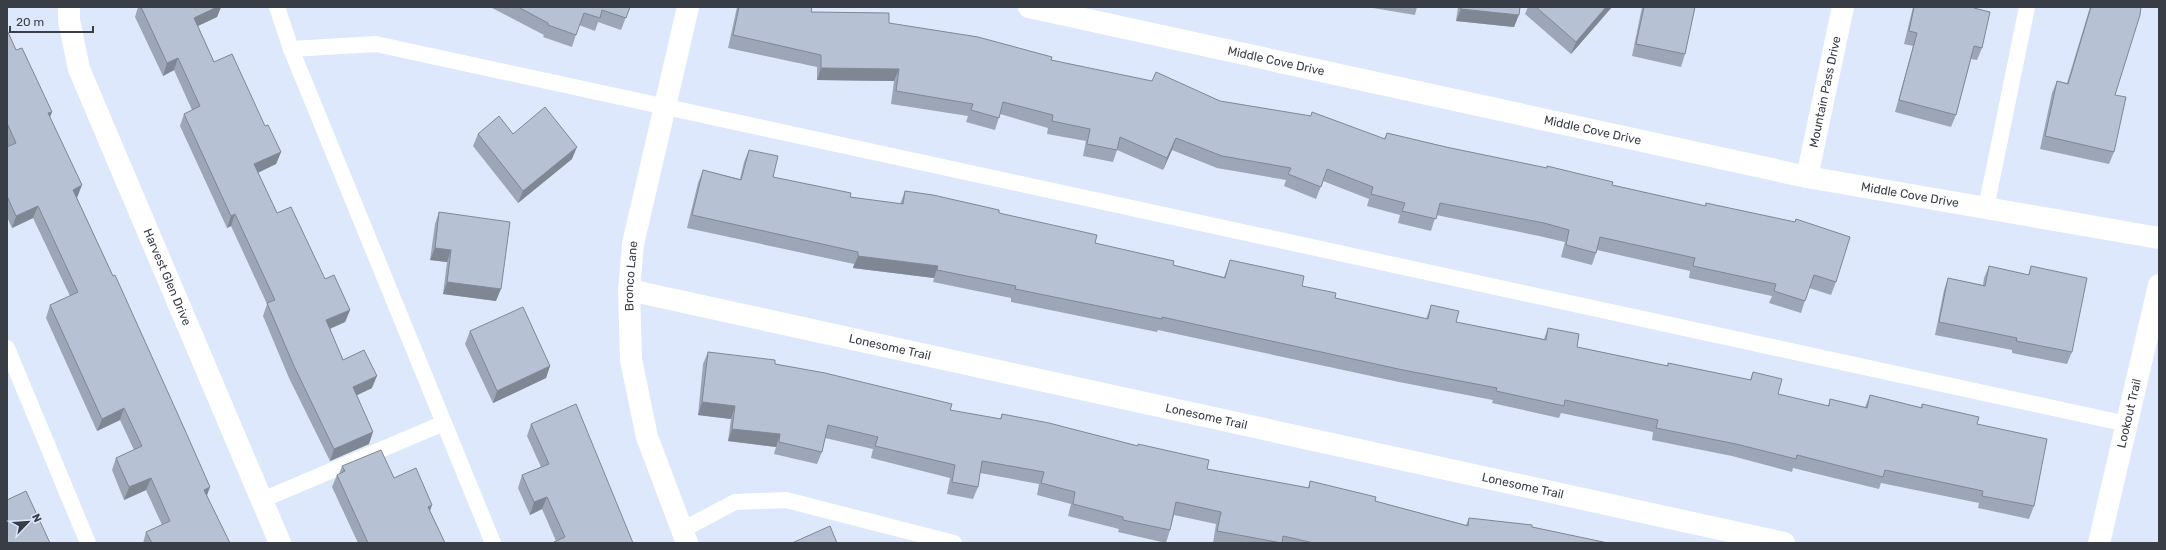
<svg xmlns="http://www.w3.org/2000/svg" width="2166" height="550" font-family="Rubik,sans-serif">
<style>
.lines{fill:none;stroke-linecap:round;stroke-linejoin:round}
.lane{stroke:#fff;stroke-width:16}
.street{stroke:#fff;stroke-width:22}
.wall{fill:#9da6b6}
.shaded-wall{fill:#808794}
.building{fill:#b7c1d4;stroke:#808794}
.labels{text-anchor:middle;stroke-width:3.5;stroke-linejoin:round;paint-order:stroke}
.street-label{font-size:12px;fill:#393d45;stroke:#dee8fc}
</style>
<rect width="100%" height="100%" fill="#dee8fc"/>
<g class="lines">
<g class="lane">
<path d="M277,7l14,42 202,494"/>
<path d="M291,49l85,-5 1751,380"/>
<path d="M1986,208l41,-201"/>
<path d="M7,348l81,195"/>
<path d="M262,500l182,-77"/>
<path d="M682,530l53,-28 51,-2 168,43"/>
</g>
<g class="street">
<path id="s1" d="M69,7v13l10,49 201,474"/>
<path id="s2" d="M1029,7l778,170 352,61"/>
<path id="s3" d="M1807,177l36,-170"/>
<path id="s4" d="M629,290l1155,253"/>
<path id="s5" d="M687,543l-40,-106 -16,-77 -2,-70 4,-46 55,-237"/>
<path id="s6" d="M2099,543l60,-258"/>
</g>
</g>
<g class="wall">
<path d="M138,7h83l-4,10 -19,9 16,36 51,64 16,26 -5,12 -18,9 19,40 48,66 25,31 -5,12 -15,7 13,31 29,28 -15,7 12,49 -39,17 -41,-83 -26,-62 4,-12 -36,-78 -4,2 -47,-102 4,-12 8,-4 -18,-40 -11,6 -28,-59z"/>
<path d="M493,7h137l-9,23 -23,-8 -3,9 -16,-6 -7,22 -29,-10 1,-2 -52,-27z"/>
<path d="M737,7h75l-1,5 78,11 162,37 169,41 164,38 3,-6 59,14 259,59 1,-3 130,79 -5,13 -22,-7 -8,25 -32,-10 3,-7 -83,-18 1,-7 -93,-21 -5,15 -31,-8 4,-15 -26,-6 -103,-21 -5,16 -33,-8 2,-8 -33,-9 2,-7 -46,-18 -7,18 -32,-13 2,-6 -69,-12 -45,-18 -9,20 -46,-20 -4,12 -30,-6 3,-15 -39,-7 1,-6 -48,-14 -5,16 -29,-8 2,-6 -77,-12 3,-23 -77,-1v-13l-89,-19z"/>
<path d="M1367,7h50l-2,8z"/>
<path d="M1458,7h62l-6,20 -58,-6z"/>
<path d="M1528,7h84l-41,47 -46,-40z"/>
<path d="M1642,7h53l-10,47 -4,13 -49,-11z"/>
<path d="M1913,7h61l8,41 -5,12 -6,-1 -15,56 -5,12 -56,-15 18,-66 -9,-2z"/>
<path d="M2090,7h51l-26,88 -1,57 -5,12 -69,-15 12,-56 5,-12 10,2z"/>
<path d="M7,30l9,20 36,62 -2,5 27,81 133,289 -3,9 23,47h-87l3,-11 16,-7 -16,-35 -22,10 -12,-30 4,-12 18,-8 -14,-30 -23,11 -51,-113 4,-13 20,-9 -37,-78 -21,10 -5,-11v-70h1l-1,-2z"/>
<path d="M478,134h35l59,25 -54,44 -45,-57z"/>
<path d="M749,150l24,27 77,20 50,7 5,-13 94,22 96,30 78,22 51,12 6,-17 72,26 33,12 91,21 5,-14 25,17 88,17 4,-11 29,19 90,19 1,-3 82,17 3,-8 25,22 50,12 2,-7 35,8 5,-12 51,13 1,-4 55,20 57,82 -5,13 -51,-11 1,-5 -98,-20 -2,6 -86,-21 -1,4 -60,-16 -80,-16 1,-8 -92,-19 -2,5 -67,-15 1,-3 -94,-18 -241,-52 -1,2 -146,-30v-4l-78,-16 1,-4 -81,-10 1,-4 -167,-36 11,-45 5,-13 37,9 4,-17z"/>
<path d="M439,212l57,89 -53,-7 4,-32 -17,-2 5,-36z"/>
<path d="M1989,266l39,9 3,-9 41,86 -5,12 -55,-11v-3l-77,-15 9,-45 4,-12 35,7 1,-7z"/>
<path d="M470,331l80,35 -4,12 -53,25 -28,-59z"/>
<path d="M708,352l67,12 175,46 50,9 2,-5 205,55 101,19 2,-7 65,20 91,24 3,-7 63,9 76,16h-395l3,-19 -42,-9 -4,15 -4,13 -48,-11 1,-3 -51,-13 3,-12 -34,-9 2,-11 -59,-11 -2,14 -5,12 -26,-5 3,-16 -79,-20 2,-9 -48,-11 -3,14 -5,12 -43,-10 2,-7 -48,-6 3,-22 -33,-4 5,-51z"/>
<path d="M531,424l102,119h-81l4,-2 -14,-32 -12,6 -12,-27 4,-13 19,-8 -14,-31z"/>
<path d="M342,466l52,12 36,33 15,32h-87l-26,-56 5,-12 2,-1z"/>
</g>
<g class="shaded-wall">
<path d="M217,7h4l-4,10 -28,13 5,-12z"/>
<path d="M1606,7h6l-41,47 5,-12z"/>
<path d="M1461,9l58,6 -5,12 -58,-6z"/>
<path d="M178,58l-4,12 -11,6 4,-13z"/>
<path d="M821,68l78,1 -5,12 -77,-1z"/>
<path d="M52,112l-5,12 1,-11z"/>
<path d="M1176,138l-4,12 -9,20 4,-12z"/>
<path d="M577,147l-5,12 -54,44 5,-12z"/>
<path d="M281,152l-5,12 -26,12 4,-12z"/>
<path d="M82,185l-5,13 -9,4 5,-12z"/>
<path d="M38,206l-5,12 -21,10 4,-12z"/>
<path d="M235,214l-4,12 -4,2 4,-12z"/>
<path d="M435,248l16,2 -4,12 -17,-2z"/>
<path d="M858,256l80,10 -4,12 -81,-10z"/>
<path d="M447,282l54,7 -5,12 -53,-7z"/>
<path d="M350,310l-5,12 -23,10 4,-12z"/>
<path d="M550,366l-4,12 -53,25 4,-12z"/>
<path d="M377,376l-5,12 -23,11 4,-12z"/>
<path d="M702,402l33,4 -4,13 -33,-4z"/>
<path d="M124,408l-4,12 -23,11 5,-12z"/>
<path d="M732,429l48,5 -4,13 -48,-6z"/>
<path d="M373,432l-4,12 -39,17 4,-12z"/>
<path d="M151,478l-5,12 -22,10 5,-13z"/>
<path d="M210,487l-5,12 -1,-9z"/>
<path d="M547,497l-5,12 -12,6 4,-13z"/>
<path d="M432,505l-4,12v-10z"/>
</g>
<g class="building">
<path d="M141,7h76l-23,11 20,44 18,-8 33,72 3,-1 13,27 -27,12 23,49 14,-6 34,72 9,-4 16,35 -24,10 17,40 21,-10 13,26 -24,11 20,45 -39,17 -40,-83 -27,-63 8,-3 -40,-86 -4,2 -47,-102 16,-8 -22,-48 -11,5z"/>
<path d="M518,7h112l-4,11 -24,-8 -2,8 -16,-5 -8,22 -28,-10v-2z"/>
<path d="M739,7h73l-1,5 78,1v10l89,14 74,20 -1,3 101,21 4,-9 64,29 91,15 1,-4 73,27 2,-6 59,14 101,21v-2l66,16 -1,3 94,21v-3l89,19 1,-3 54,18 -14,45 -22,-7 -9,26 -31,-10 2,-7 -83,-18 2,-8 -95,-21 -4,16 -30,-8 3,-15 -25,-7 -104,-20 -4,16 -34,-8 3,-8 -34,-9 2,-7 -46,-18 -6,18 -33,-13 3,-6 -69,-12 -46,-18 -9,20 -47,-21 -3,13 -30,-6 3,-15 -38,-8 1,-6 -50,-13 -4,16 -28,-8 2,-6 -77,-13 3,-22 -78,-1v-13l-88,-20z"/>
<path d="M1461,7h59l-1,8 -58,-6z"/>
<path d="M1536,7h70l-30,35z"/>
<path d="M1644,7h51l-10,47 -49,-10z"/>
<path d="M1914,7h60v1l16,4 -8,36 -8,-2 -18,69 -57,-15 18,-67 -8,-2z"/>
<path d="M2091,7h50l-1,8 -25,80 11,2 -12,55 -69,-16 12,-55 11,3z"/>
<path d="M7,30l9,20 6,-2 30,64 -4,1 34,72 -9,5 40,86 2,-1 69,153 26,59 -6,3 26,53h-78l-6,-11 24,-11 -19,-43 -22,9 -13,-29 26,-12 -18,-38 -22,11 -52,-114 28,-13 -40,-86 -22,10 -9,-20v-49l9,-4 -9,-20z"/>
<path d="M545,107l32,40 -54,44 -45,-57 21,-18 14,18z"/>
<path d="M749,150l29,6 -5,21 78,16 -1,4 53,7 2,-13 28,4 66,15v3l98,22 -2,8 79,18 -1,4 52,13 5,-18 74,16 -2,10 34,7 -1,5 93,21 3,-14 28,6 -3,11 90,18 2,-12 31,6 -2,13 91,19v-3l83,17 2,-8 29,7 -4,15 51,12 1,-7 37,9 3,-13 52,13v-4l57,13 -2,7 70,15 -13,67 -52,-10 1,-5 -98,-21 -2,7 -86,-22 -1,4 -60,-15 -80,-16 2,-8 -93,-20 -1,6 -68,-15 1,-3 -94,-18 -241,-53v2l-147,-30 1,-3 -79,-16 1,-4 -80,-10v-4l-166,-37 11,-45 38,10z"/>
<path d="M439,212l71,10 -9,67 -54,-7 4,-32 -16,-2z"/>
<path d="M1989,266l40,9 2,-9 56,12 -15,74 -56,-11 1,-3 -78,-16 9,-44 37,8z"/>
<path d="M523,307l27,59 -53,25 -27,-60z"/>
<path d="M708,352l67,8v4l50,9 127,31 -2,6 51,9 1,-5 47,9 89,23v-2l71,16 -2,9 102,19 1,-7 66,16 -1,4 93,25 1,-8 63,7v2l76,16h-294l-31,-7 -1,7 -65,-12 4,-19 -45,-10 -6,28 -47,-10v-3l-50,-13 2,-12 -34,-9 3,-11 -62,-11 -4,26 -26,-5 3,-17 -80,-19 3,-9 -50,-12 -6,27 -43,-10 1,-8 -48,-5 3,-23 -33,-4z"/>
<path d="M576,404l57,139h-81l13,-6 -18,-40 -13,5 -12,-27 27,-11 -18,-40z"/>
<path d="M381,450l13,28 22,-10 16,37 -4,2 17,36h-77l-31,-68 8,-4 -3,-5z"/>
<path d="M26,491l24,52h-43v-43z"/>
<path d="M830,526l7,17h-45z"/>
</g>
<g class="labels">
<g class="street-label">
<text dy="4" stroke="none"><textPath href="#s2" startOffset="253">Middle Cove Drive</textPath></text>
<text dy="4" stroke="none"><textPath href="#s3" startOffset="87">Mountain Pass Drive</textPath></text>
<text dy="4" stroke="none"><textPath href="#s2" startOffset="577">Middle Cove Drive</textPath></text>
<text dy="4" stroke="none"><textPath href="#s2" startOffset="901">Middle Cove Drive</textPath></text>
<text dy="4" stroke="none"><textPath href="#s1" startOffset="289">Harvest Glen Drive</textPath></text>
<text dy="4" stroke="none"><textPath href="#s5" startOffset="276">Bronco Lane</textPath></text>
<text dy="4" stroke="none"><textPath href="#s4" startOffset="267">Lonesome Trail</textPath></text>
<text dy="4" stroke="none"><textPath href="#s6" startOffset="133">Lookout Trail</textPath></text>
<text dy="4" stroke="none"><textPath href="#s4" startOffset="591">Lonesome Trail</textPath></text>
<text dy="4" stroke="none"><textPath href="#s4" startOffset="915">Lonesome Trail</textPath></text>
</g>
</g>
<rect width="2166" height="550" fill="none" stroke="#393d45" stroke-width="16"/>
<g transform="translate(28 522) rotate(65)" stroke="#dee8fc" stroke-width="3" paint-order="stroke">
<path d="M0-3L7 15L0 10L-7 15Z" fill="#393d45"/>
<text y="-6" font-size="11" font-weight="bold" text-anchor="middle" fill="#393d45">N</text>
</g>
<path d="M10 26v6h83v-6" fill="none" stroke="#393d45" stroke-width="2"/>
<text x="16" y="26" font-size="12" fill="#393d45" stroke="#dee8fc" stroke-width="3" paint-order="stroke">20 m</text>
</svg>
